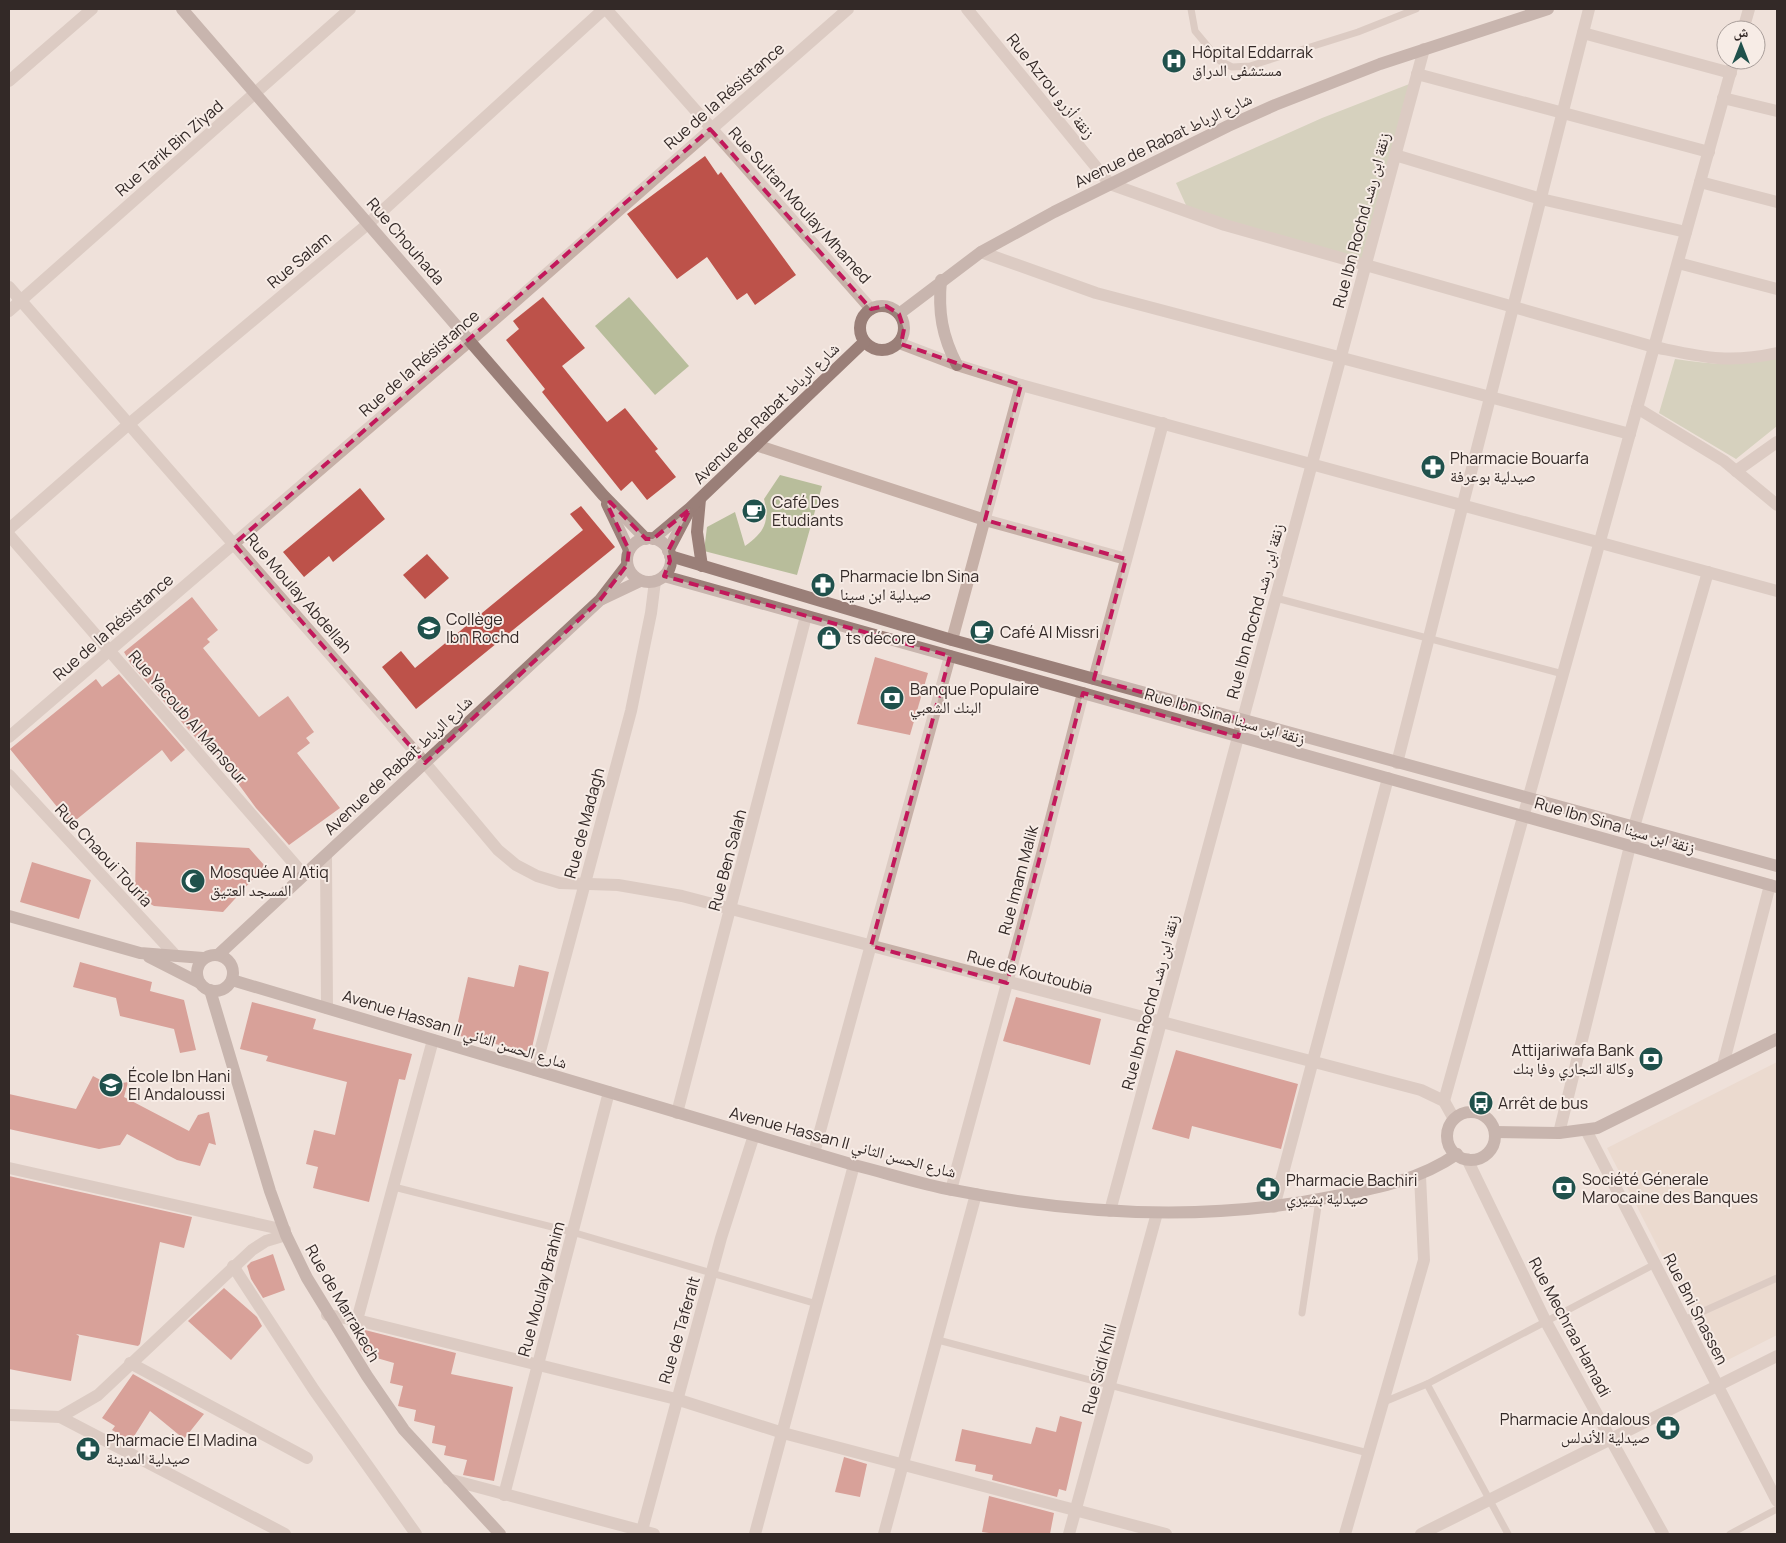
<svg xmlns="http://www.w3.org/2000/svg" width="1786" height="1543" font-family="Manrope,'Noto Naskh Arabic',sans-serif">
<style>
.green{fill:#b8bd9b}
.plaza{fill:#e6d0c2}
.building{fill:#bd524a}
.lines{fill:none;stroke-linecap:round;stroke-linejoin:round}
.lane{stroke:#c6b0a7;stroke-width:7}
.street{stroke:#c6b0a7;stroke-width:12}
.secondary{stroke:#9a7f78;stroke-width:12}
.marked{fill:none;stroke:#c2185b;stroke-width:4;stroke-dasharray:10 6;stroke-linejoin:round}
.labels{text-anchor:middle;stroke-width:4;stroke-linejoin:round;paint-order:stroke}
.poi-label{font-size:16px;fill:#332927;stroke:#f7ece6;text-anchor:start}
.street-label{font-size:16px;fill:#332927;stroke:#f7ece6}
</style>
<rect width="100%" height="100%" fill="#efe1da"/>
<g class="green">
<path d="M1417,81l-51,184 -176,-51 -14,-31 146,-65z"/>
<path d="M629,297l60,69 -34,29 -60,-69z"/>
<path d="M1777,358v68l-41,33 -77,-46 16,-54c41,6 61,7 102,-1z"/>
<path d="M780,475l42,11 -25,89 -93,-24 3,-24 28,-15 10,34c19,-14 25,-23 19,-47z"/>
</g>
<path class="plaza" d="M1777,1062v273l-59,30 -111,-217z"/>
<g class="building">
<path d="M705,156l13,19 3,-3 75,103 -41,30 -8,-12 -10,7 -30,-43 -30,22 -50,-65z"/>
<path d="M543,297l42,51 -23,18 45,56 18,-14 33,41 -3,2 21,26 -29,23 -15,-19 -11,10 -79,-99 3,-3 -39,-49 13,-11 -6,-8z"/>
<path d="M360,488l25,31 -52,43 -4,-6 -25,21 -21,-25z"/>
<path d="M581,506l34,41 -199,162 -34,-42 19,-16 14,17 168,-138 -13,-16z"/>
<path d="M427,554l22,24 -24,21 -22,-24z"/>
<path d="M192,597l26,33 -11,9 3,3 -7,6 56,69 29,-21 26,36 -8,6 4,5 -13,10 43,55 -51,37 -33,-37 -49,-67 -5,4 -71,-81 -7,-12z"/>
<path d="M875,657l53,16 -18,62 -53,-11z"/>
<path d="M119,674l66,76 -14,12 -9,-12 -91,74 -61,-75 86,-70 6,8z"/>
<path d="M136,842l113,6 16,18 -42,46 -69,-6 -19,-11z"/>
<path d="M32,862l59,18 -12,39 -59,-17z"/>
<path d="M80,962l72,20 -2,9 34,9 12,50 -16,3 -6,-24 -54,-13 -4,-18 -43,-11z"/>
<path d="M519,965l30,7 -18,80 -76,-17 13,-58 46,10z"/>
<path d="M1016,997l85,22 -11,46 -87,-24z"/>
<path d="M252,1002l64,17 -3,10 99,25 -7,26 -6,-1 -30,123 -56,-14 5,-21 -12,-3 8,-34 21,5 12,-53 -81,-21 2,-5 -28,-7z"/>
<path d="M1176,1050l122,34 -17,65 -89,-23 -3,13 -37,-10z"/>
<path d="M93,1076l17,9 18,-3 -4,15 65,34 9,-16 11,-3 7,33 -7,-2 -9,23 -23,-6 -50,-26 -7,11 -21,4 -90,-20v-35l67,15z"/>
<path d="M9,1176l183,41 -8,31 -24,-6 -20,102 -2,2 -62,-12 3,2 -8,45 -62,-12z"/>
<path d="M273,1254l12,36 -22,8 -12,-19 -4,-13 4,-4z"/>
<path d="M224,1288l33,29 5,9 -31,34 -43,-39z"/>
<path d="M365,1330l91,23 -5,21 62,13 -19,94 -31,-6 4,-15 -23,-5 2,-9 -14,-3 3,-17 -21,-5 2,-11 -18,-4 5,-20 -13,-3 4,-20 -31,-9 -3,-4z"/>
<path d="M133,1374l71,40 -20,25 -34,-28 -19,30 -19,-11 3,-4 -13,-8z"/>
<path d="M1060,1416l22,6 -16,69 -7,-2 -2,8 -65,-17 1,-5 -18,-4 1,-6 -21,-4 7,-32 69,15 5,-17 20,5z"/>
<path d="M844,1457l23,7 -7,33 -25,-5z"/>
<path d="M989,1496l65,17 -4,21h-54l-14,-2z"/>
</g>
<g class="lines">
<g class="lane">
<path d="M1191,9l4,22 25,30 12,6 18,-1 108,-34 58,-23"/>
<path d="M1276,598l287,76"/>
<path d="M394,1187l178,45 245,72"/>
<path d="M1302,1313l17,-113"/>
<path d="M1684,1320l93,-42"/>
<path d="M938,1340l430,113"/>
<path d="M1384,1402l43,-18"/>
<path d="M1508,1534l-81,-150 228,-120"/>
<path d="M1730,1534l47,-25"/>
</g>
<g class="street">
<path d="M606,9l265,300"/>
<path d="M967,9l143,175 115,41 429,122c49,10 73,17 123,6"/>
<path d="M1743,30l6,-21"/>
<path d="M1583,33l148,40"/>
<path d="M1417,74l292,78"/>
<path d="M9,81l83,-72"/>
<path d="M1723,98l54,13"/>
<path d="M1395,155l146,44 145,33"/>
<path d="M1700,182l77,20"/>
<path d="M981,252l115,41 534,141"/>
<path d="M1678,263l99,26"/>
<path d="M9,287l416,476 73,87 18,15 21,11 23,7 58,2 64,11 739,194 23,11 10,18"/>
<path d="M9,311l341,-302"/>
<path d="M899,343l58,22 64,20 756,206"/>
<path d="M1637,408l87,53 53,44"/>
<path d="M756,445l229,75 141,39"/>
<path d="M1736,471l41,-29"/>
<path d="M9,529l120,-105 240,-201 235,-214"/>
<path d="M9,535l295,340"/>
<path d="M952,640l69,-255"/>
<path d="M1094,679l69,-256"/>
<path d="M9,737l477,-410 362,-318"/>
<path d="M1397,763l192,-754"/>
<path d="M9,775l167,181"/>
<path d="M1634,827l74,-255"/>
<path d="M326,855l1,153"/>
<path d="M1723,1065l47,-180"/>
<path d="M535,1070l96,-359 20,-98 4,-32"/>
<path d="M1444,1101l290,-1041"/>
<path d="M677,1113l129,-497"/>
<path d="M1586,1130l191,371"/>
<path d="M1559,1133l71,-287"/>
<path d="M814,1153l136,-497"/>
<path d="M1467,1159l78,161 118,214"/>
<path d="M9,1168l276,62"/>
<path d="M951,1190l91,-336 41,-161"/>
<path d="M1274,1207l114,-429"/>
<path d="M1110,1211l314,-1162"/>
<path d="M233,1266l81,124 102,144"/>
<path d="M327,1315l30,5 319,79 107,34 383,101"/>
<path d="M357,1320l76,-280"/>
<path d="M130,1363l177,95"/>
<path d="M9,1415l51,2 225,117"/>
<path d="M60,1417l38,-22 154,-145 14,-9 20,-6"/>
<path d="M448,1479l206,55"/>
<path d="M504,1495l105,-403"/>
<path d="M641,1534l80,-296 33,-103"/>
<path d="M755,1534l99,-369"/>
<path d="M884,1534l92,-340"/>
<path d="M1069,1534l88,-321"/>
<path d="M1345,1534l79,-274 -4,-84"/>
<path d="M1421,1534l356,-178"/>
</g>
<g class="secondary">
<path d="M182,9l421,486 43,44"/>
<path d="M941,280c-3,32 1,56 16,85"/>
<circle cx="882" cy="328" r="22"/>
<path d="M899,314l82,-62 73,-40 174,-86 47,-21 105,-41 168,-55"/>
<path d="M700,499l-3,33 5,34"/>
<path d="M607,504l22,46"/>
<circle cx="649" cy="560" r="22"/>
<path d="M653,539l37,-31 174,-166"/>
<path d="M668,551l20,-38"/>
<path d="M670,556l282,84 825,226"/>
<path d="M664,576l1113,311"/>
<path d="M602,599l38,-18"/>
<path d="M9,916l131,37 63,5"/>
<circle cx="215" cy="973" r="18"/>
<path d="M218,955l382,-355 27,-35"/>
<path d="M149,957l51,26"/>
<path d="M232,980l622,185c33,8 66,19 99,25 126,25 257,32 383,6 43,-8 85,-17 121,-42"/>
<path d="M210,990l60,201 16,44 21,43 60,98 37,54 96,104"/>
<circle cx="1471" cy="1136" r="24"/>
<path d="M1495,1132l64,1 38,-5 180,-89"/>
</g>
</g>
<path d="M0 0H1786V1543H0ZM710,129l161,180 15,-3 13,8 5,15 -3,15 120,41 -36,135 141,39 -32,120 149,41 -5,17 -155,-44 -76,290 -136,-37 79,-290 -286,-80 6,-15 -2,-10 22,-42 -37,30h-7l-36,-37 -3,2 22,46 -2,15 -27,35 -175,163 -191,-219z" fill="#efe1da" fill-opacity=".55" fill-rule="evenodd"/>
<path class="marked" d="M710,129l161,180 15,-3 13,8 5,15 -3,15 120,41 -36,135 141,39 -32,120 149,41 -5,17 -155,-44 -76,290 -136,-37 79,-290 -286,-80 6,-15 -2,-10 22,-42 -37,30h-7l-36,-37 -3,2 22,46 -2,15 -27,35 -175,163 -191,-219z"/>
<defs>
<symbol id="hospital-disc" viewBox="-11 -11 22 22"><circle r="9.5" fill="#20514c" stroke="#f7ece6"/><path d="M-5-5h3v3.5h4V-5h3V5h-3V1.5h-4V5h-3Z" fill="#fff"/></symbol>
<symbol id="pharmacy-disc" viewBox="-11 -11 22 22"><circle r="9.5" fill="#20514c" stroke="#f7ece6"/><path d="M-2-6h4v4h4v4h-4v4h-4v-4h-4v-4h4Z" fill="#fff"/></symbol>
<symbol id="cafe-disc" viewBox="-11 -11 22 22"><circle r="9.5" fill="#20514c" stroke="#f7ece6"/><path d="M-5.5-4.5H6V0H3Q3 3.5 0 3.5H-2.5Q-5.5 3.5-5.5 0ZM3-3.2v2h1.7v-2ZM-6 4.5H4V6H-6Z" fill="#fff"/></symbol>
<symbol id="school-disc" viewBox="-11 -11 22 22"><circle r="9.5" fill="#20514c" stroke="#f7ece6"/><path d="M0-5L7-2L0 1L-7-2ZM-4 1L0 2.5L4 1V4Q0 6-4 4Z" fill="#fff"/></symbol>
<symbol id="shop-disc" viewBox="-11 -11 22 22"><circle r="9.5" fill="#20514c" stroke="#f7ece6"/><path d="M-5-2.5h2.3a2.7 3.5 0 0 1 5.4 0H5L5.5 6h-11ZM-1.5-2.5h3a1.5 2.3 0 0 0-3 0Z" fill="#fff"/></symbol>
<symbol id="bank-disc" viewBox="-11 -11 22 22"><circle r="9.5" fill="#20514c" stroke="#f7ece6"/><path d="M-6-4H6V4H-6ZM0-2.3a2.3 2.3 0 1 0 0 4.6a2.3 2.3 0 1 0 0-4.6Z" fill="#fff"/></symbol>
<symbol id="mosque-disc" viewBox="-11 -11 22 22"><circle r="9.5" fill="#20514c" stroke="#f7ece6"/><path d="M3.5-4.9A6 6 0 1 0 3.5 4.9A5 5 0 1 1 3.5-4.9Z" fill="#fff"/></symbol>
<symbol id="bus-disc" viewBox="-11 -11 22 22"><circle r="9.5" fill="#20514c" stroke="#f7ece6"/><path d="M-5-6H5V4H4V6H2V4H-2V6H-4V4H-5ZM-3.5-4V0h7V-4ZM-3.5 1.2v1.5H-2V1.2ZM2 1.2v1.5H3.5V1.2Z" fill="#fff"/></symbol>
</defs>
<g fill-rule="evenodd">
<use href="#hospital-disc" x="1160" y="47" width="28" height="28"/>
<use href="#pharmacy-disc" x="1419" y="453" width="28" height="28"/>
<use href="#cafe-disc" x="740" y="497" width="28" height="28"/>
<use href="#pharmacy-disc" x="809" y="571" width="28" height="28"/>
<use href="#school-disc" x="415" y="614" width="28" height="28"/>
<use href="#cafe-disc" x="968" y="618" width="28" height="28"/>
<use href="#shop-disc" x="815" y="624" width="28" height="28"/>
<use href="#bank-disc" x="878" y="684" width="28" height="28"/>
<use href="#mosque-disc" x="179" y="867" width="28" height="28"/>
<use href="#bank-disc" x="1637" y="1045" width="28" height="28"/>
<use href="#school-disc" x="97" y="1071" width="28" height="28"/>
<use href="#bus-disc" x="1467" y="1089" width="28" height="28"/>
<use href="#bank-disc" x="1550" y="1174" width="28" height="28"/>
<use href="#pharmacy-disc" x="1254" y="1175" width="28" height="28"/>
<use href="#pharmacy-disc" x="1654" y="1414" width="28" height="28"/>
<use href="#pharmacy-disc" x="74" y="1435" width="28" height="28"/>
</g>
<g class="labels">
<g class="poi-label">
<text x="1192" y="58">Hôpital Eddarrak<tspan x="1192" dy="18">مستشفى الدراق</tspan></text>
<text x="1450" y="464">Pharmacie Bouarfa<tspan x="1450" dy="18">صيدلية بوعرفة</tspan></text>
<text x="772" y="508">Café Des<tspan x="772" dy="18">Etudiants</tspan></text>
<text x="840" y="582">Pharmacie Ibn Sina<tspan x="840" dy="18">صيدلية ابن سينا</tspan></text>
<text x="446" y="625">Collège<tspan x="446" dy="18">Ibn Rochd</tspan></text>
<text x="1000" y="638">Café Al Missri</text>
<text x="846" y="644">ts décore</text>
<text x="910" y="695">Banque Populaire<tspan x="910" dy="18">البنك الشعبي</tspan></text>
<text x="210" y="878">Mosquée Al Atiq<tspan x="210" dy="18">المسجد العتيق</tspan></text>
<text x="1634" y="1056" text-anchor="end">Attijariwafa Bank<tspan x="1634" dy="18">وكالة التجاري وفا بنك</tspan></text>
<text x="128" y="1082">École Ibn Hani<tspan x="128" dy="18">El Andaloussi</tspan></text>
<text x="1498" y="1109">Arrêt de bus</text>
<text x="1582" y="1185">Société Génerale<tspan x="1582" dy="18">Marocaine des Banques</tspan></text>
<text x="1286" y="1186">Pharmacie Bachiri<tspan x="1286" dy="18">صيدلية بشيري</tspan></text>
<text x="1650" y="1425" text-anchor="end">Pharmacie Andalous<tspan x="1650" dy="18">صيدلية الأندلس</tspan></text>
<text x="106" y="1446">Pharmacie El Madina<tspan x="106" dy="18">صيدلية المدينة</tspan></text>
</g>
<g class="street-label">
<text transform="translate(1051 86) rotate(51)" y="6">Rue Azrou زنقة أزرو</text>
<text transform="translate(724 96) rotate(-41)" y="6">Rue de la Résistance</text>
<text transform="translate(1163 140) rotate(-26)" y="6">Avenue de Rabat شارع الرباط</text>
<text transform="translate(169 148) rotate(-41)" y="6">Rue Tarik Bin Ziyad</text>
<text transform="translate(800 205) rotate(48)" y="6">Rue Sultan Moulay Mhamed</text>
<text transform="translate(1361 220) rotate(-75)" y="6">Rue Ibn Rochd زنقة ابن رشد</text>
<text transform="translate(406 241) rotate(49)" y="6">Rue Chouhada</text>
<text transform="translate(299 260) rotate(-40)" y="6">Rue Salam</text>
<text transform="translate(419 363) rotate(-41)" y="6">Rue de la Résistance</text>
<text transform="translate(766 413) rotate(-44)" y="6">Avenue de Rabat شارع الرباط</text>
<text transform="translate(299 593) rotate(49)" y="6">Rue Moulay Abdellah</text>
<text transform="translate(1255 611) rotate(-75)" y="6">Rue Ibn Rochd زنقة ابن رشد</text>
<text transform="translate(113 627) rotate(-41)" y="6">Rue de la Résistance</text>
<text transform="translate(1225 716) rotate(16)" y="6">Rue Ibn Sina زنقة ابن سينا</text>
<text transform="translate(188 717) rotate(49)" y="6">Rue Yacoub Al Mansour</text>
<text transform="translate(398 765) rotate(-43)" y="6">Avenue de Rabat شارع الرباط</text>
<text transform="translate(584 823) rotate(-75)" y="6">Rue de Madagh</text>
<text transform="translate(1615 825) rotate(16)" y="6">Rue Ibn Sina زنقة ابن سينا</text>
<text transform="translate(104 855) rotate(47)" y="6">Rue Chaoui Touria</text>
<text transform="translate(727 860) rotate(-75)" y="6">Rue Ben Salah</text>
<text transform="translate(1018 880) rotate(-75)" y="6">Rue Imam Malik</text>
<text transform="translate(1030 972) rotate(15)" y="6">Rue de Koutoubia</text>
<text transform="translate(1150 1002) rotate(-75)" y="6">Rue Ibn Rochd زنقة ابن رشد</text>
<text transform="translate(455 1029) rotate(17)" y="6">Avenue Hassan II شارع الحسن الثاني</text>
<text transform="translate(843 1142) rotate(15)" y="6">Avenue Hassan II شارع الحسن الثاني</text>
<text transform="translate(541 1289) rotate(-75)" y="6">Rue Moulay Brahim</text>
<text transform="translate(343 1303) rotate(60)" y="6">Rue de Marrakech</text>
<text transform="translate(1696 1309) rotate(63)" y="6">Rue Bni Snassen</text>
<text transform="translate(1570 1327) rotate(62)" y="6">Rue Mechraa Hamadi</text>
<text transform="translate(679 1330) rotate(-74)" y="6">Rue de Taferalt</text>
<text transform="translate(1099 1369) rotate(-75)" y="6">Rue Sidi Khlil</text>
</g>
</g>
<rect width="1786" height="1543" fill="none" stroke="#332927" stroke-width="20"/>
<g transform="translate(1741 45)"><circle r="24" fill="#f7ece6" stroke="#a99e9a"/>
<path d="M0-4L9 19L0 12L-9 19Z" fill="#20514c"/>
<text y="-8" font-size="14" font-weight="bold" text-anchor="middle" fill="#332927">ش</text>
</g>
</svg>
